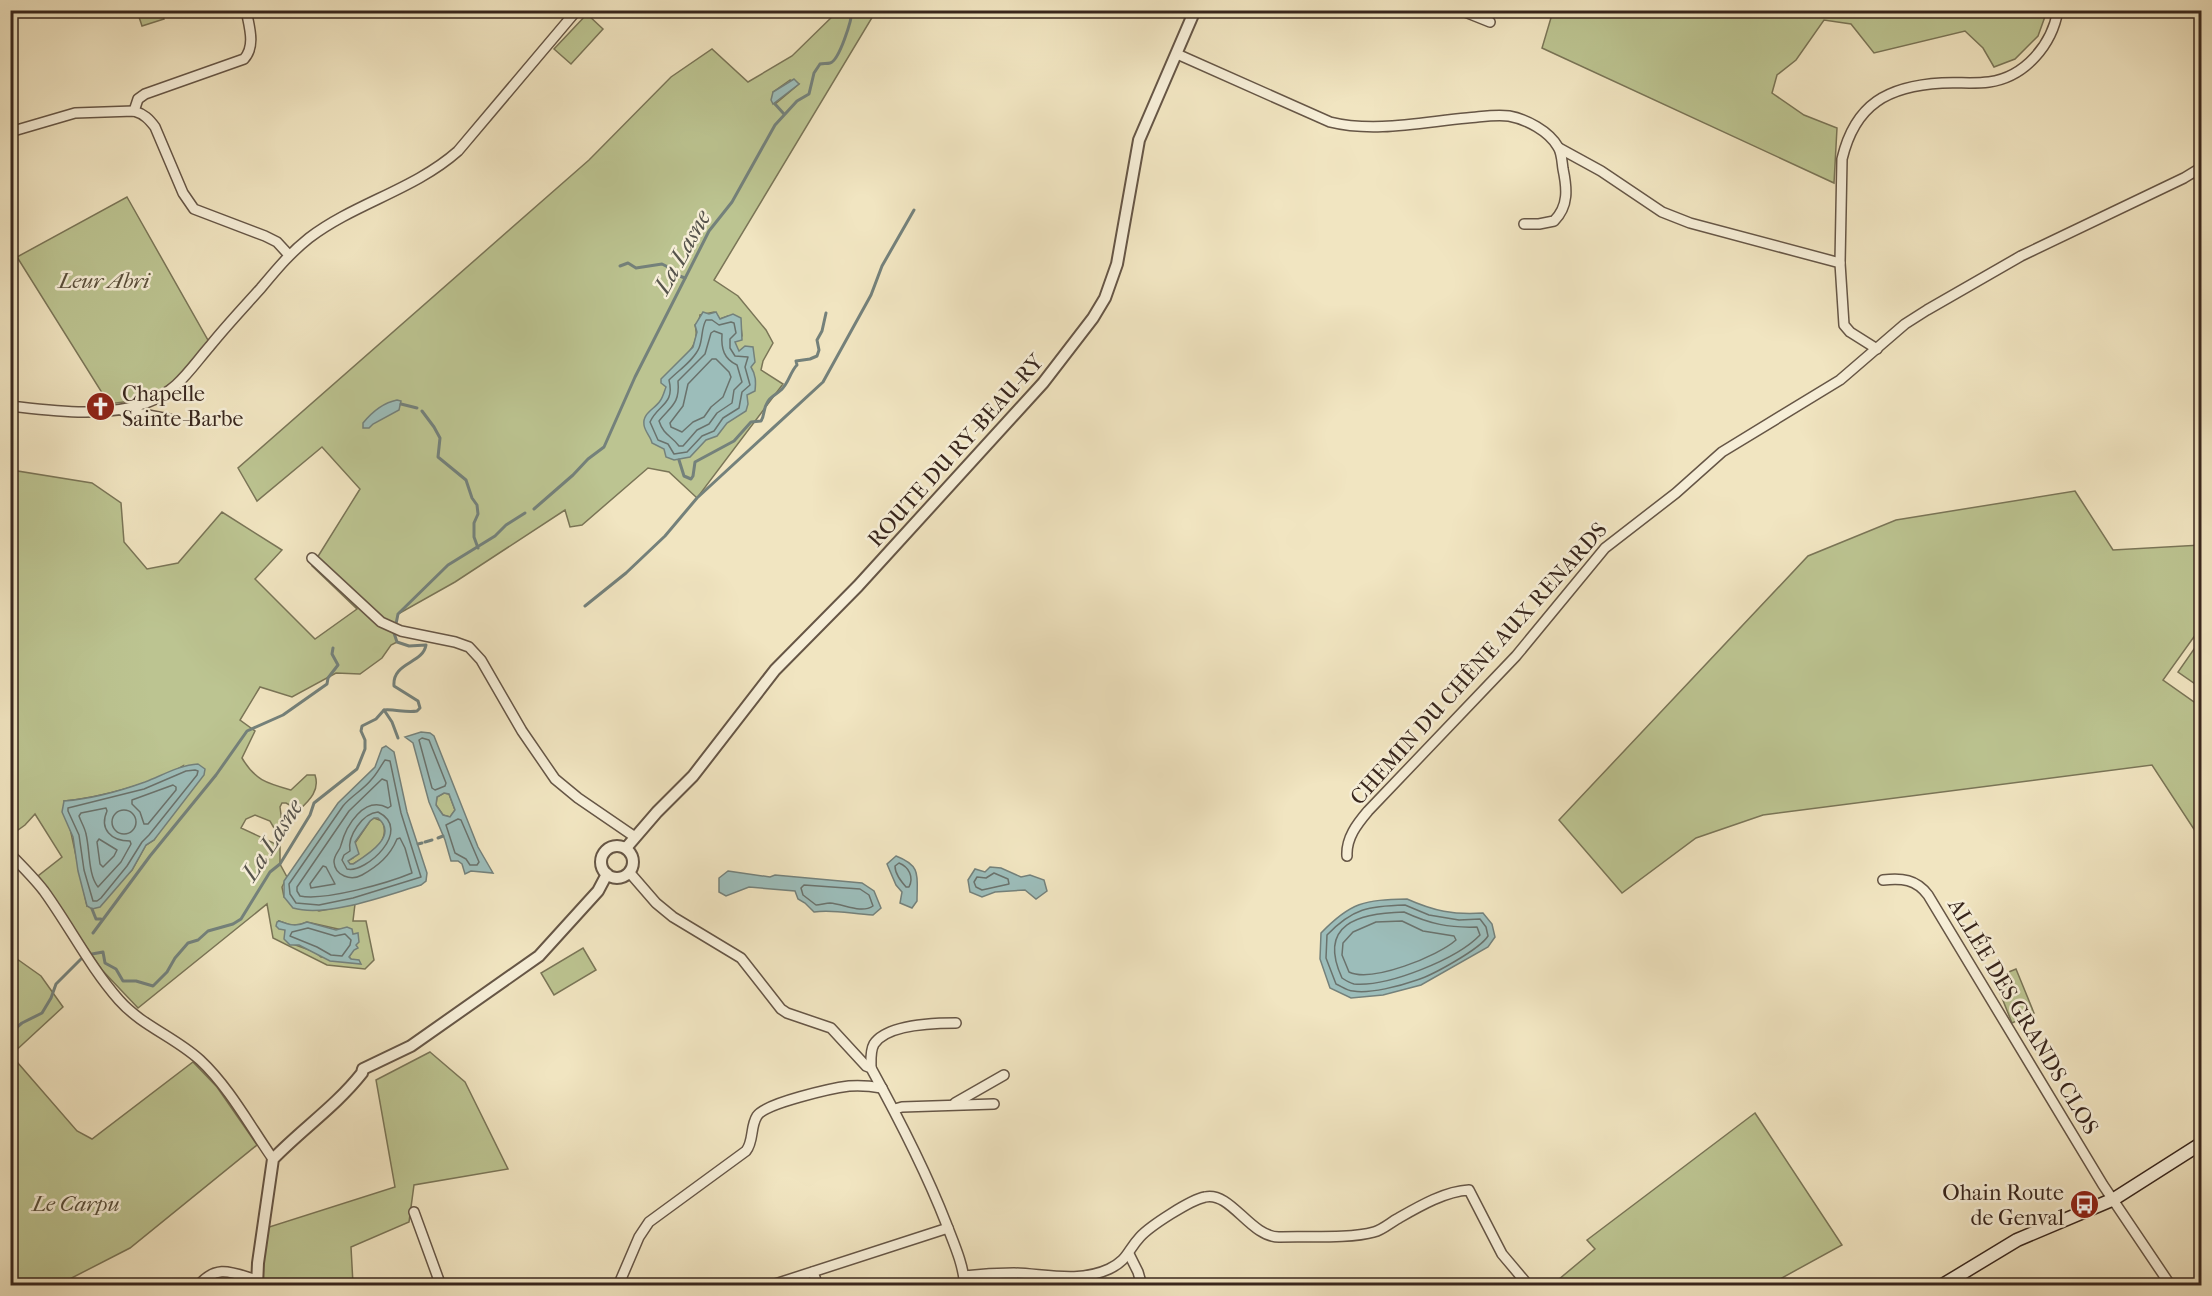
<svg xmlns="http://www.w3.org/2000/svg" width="2212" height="1296" font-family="'IM FELL French Canon',serif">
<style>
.green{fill:#bcc491;stroke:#7a7557;stroke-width:1.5;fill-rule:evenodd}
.water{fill:#9cbdba;stroke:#74817b;stroke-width:1.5;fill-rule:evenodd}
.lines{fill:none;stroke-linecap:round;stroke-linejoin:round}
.shore{stroke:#6a726c;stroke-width:1.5}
.stream{stroke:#74817b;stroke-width:3}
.minor-casing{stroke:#665646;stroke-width:12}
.tertiary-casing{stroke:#665646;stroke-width:14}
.secondary-casing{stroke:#38261d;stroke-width:15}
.minor{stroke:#f6eed7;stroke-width:9}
.tertiary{stroke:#f6eed7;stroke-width:10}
.secondary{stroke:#f6eed7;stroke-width:12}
.labels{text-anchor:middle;stroke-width:5;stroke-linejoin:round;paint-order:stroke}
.park-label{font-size:22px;font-style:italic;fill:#594e3a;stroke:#f6eed7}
.poi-label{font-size:22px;fill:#38261d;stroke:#f6eed7;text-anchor:start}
.street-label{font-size:22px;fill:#38261d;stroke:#f6eed7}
.water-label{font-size:24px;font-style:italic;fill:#56534c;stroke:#f6eed7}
</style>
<rect width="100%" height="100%" fill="#f1e5c1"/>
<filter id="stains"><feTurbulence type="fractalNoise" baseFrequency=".00333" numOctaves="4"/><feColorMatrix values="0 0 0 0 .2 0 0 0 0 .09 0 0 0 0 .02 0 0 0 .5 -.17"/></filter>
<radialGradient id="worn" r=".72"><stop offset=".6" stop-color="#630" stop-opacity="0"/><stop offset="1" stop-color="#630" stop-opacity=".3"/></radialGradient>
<g class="green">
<path d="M137,11h24l3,8 -22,7z"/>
<path d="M838,11h38l-162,269 24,16 28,34 7,13 -10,18 -2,9 22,14 -86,114 -28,-26 -21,-4 -66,57 -12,2 -5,-17 -110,72 -57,32 -4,19 3,9 -6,3 -9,13 -22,16 -24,-1 -44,24 -32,-10 -20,33 15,11 -13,27c13,22 24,25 49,32l16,-15h8c5,15 -5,25 -16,35l-13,-7h-4l-2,4 3,24 -3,2h-3l-7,-12 -15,-6 -9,4 -5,9 39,18v18l7,13 -5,10 2,10 35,14 36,-7 -2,17h13l8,39 -9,9 -38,-4 -54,-27 -6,-34 -129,104 -36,-38 -64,-94 24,-19 -27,-43 -10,11 -14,10v-365l81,13 29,20 3,39 23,27 31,-6 44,-51 60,38 -27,29 60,60 42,-30 -45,-43 48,-77 -38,-42 -65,54 -19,-33 351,-308 82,-83 41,-28 36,33 44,-26zM790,80l9,4 -24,20 -2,-12zM714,312l6,7 8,-3 12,2 2,18 -7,6v5l-53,12c11,-10 17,-20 13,-34l4,-4 1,-6zM183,766l-22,63 -7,11 -8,5 -14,25 -10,10 -35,26 -23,-105c34,-3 91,-18 119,-35zM279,921l11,4h9l8,-3 44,10 5,13 -7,12 2,2 -30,-2 -6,-5 -25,-9 -3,-2 -2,-11 -3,-2z"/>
<path d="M2047,11l-9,25 -23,23 -21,8 -11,-19 -18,-17 -91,22 -23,-29 -27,-4 -28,40 -19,15 -5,18 32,22 33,13 -3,55 -292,-135 11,-37z"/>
<path d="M587,14l16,15 -32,35 -17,-15z"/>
<path d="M127,197l82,145 -29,36 -35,21 -36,5 -92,-147z"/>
<path d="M2075,491l38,59 88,-5v82l-38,53 38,27v133l-49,-75 -389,50 -67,23 -74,55 -63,-73 249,-264 88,-36z"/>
<path d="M2201,639l1,49h-1l-23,-16z"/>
<path d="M444,793l5,1 6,16 -5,7 -7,-2 -7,-10 1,-8z"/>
<path d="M374,818l8,3c10,21 -13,34 -29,43h-3l-3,-3 6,-3 3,-9 -1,-6 15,-22z"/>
<path d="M583,948l13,22 -42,25 -13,-22z"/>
<path d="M10,954l31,22 22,31 -52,48 66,76 15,8 101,-77 24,25 40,58 -127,103 -72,37h-47z"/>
<path d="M2016,969l18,44 -22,10 -18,-45z"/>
<path d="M430,1052l35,30 43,87 -94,16 -5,37 -58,25 2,37 -90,2v-19l3,-39 129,-41 -19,-107z"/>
<path d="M1755,1113l87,132 -73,40h-217l43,-36 -8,-9z"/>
</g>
<g class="water">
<path d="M794,79l5,5 -26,20 -2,-4 2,-8z"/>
<path d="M703,312l6,2 7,-2 4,7 13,-5 8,4 1,22 -7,2 4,9 6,-5 8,1 2,15 -4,5c5,8 5,15 4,24l-8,4 1,9 -2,7 -19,12 -10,13 -11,4 -16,17 -16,3 -8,-3 -2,-8 -12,-6c-1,-6 -7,-11 -8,-18 -2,-12 11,-16 16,-24 3,-4 4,-9 6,-14l-5,-4v-4l32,-32 4,-15 -2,-7z"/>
<path d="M397,400l4,1 -2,9 -26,14 -4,4h-6v-5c9,-11 19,-20 34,-23z"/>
<path d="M421,732l9,1 4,3 44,111 15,26 -22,-2 -6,3 -3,-10 -4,-3h-7l-6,-21 -16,-38 -16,-59 -8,-6zM444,793l5,1 6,16 -5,7 -7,-2 -7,-10 1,-8z"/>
<path d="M386,746l8,6 13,60 20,61 -1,8 -5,4c-34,10 -94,33 -128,23l-9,-11v-16l54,-78 37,-36 7,-19zM374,818h4c21,18 -11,37 -25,46h-3l-2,-3 11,-7 -4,-12 15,-21z"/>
<path d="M198,764l7,5 -1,6 -50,65 -8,5 -14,25 -32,37 -8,2 -5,-3 -9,-35 -5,-34 -11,-25 2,-11c27,-2 56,-10 81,-19 18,-7 35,-17 53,-18z"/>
<path d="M896,856c26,10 21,20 21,45l-5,7 -12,-5 2,-11 -6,-7 -9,-21z"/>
<path d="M990,867l11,1 20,9 9,-2 14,5 3,11 -11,8 -11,-9 -30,2 -13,5 -12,-5 -2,-12 7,-11 10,3z"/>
<path d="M728,871l42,6 5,-2 87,8 12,8 7,17 -8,7c-21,-1 -40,-6 -59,-3l-9,-9 -7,-4 -3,-8 -46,-4 -23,9 -7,-4v-14z"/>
<path d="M1407,899c27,12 46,16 76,14l9,11 3,13 -7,10 -67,38 -38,10 -32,3 -21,-10 -10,-29 1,-26c30,-31 43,-33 86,-34z"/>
<path d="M279,921c11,4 17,6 28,1l29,8 11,-3 5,2 1,5 5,-1 1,9 -3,3 2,3 -4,2 -5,7 2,2 8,1 2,4 -31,-3 -31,-16h-9l-6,-6 1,-9 -6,-1 -3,-3 1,-4z"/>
</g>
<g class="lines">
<g class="shore">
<path d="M712,320l7,5 12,-3 3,1 2,10 -6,6v9l5,8 13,1 -3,10 5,18 -8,7 -3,16 -16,10 -9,13 -12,5 -15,16 -13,2 -6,-10 -10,-4 -8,-18c8,-18 25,-17 19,-42 10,-10 25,-20 30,-32 4,-10 2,-19 7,-28z"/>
<path d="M714,331l8,3c-1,15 2,25 15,31l5,17 -8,8 -2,13 -15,10 -8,11 -12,6 -14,16h-4c-8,-11 -15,-10 -20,-25 12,-15 21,-17 19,-40l27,-27 6,-21z"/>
<path d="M712,359h4l13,13 2,5 -8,20 -12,10 -7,10 -11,5 -11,10 -11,-5 -1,-4 13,-17 5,-22z"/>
<path d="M422,738l7,2 17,43 -1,3 -10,4 -3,-2 -13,-48z"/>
<path d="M385,760l5,1 11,52 20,64 -68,21 -34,7 -23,-2 -6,-9 -1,-10 54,-78c8,-10 20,-16 28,-26 6,-6 9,-13 14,-20z"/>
<path d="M195,770l3,1 -1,4 -48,60 -7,7 -15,24 -26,32 -4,3h-4l-9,-31 -5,-35 -11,-24v-3l76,-19 42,-18z"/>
<path d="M382,779l5,2 4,25 -3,2c-24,-13 -42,18 -47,37 -1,6 -7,9 -7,17 1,14 17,19 28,13 16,-9 28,-19 35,-36l3,-1 5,10 7,25c-24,10 -87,28 -112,23l-3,-5v-4l52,-76z"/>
<path d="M173,785l3,2v3l-28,34h-4l-4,-12 -8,-8v-4z"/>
<path d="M106,808l1,3c-8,18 4,30 23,30l1,3 -10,18 -23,25c-10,-12 -8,-37 -12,-53 -1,-6 -5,-12 -7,-18l2,-3z"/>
<circle cx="124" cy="822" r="12"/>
<path d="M378,812c36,18 -13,62 -31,57l-5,-9 2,-5 6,-4c-3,-15 13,-38 28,-39z"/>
<path d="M458,819l3,1 18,42 -2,3h-7l-4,-6 -11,-6 -9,-28z"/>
<path d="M99,839l18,11 -3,6 -11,11 -3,-3 -3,-22z"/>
<path d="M899,863c10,4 15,14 10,24h-3c-5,-6 -11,-13 -11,-21z"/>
<path d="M323,866l3,1 9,17 -24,4 -1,-4z"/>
<path d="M994,873l14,6 1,5 -27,6 -6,-3 -2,-5 3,-5 9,1z"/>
<path d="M804,885l56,4 9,6 4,11c-12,8 -29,-2 -43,-3 -4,0 -10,2 -14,2l-13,-10 -2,-7z"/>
<path d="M1405,905l24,10 30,5 21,-1 6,8 2,9c-8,13 -55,39 -71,44 -17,6 -47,14 -64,11 -6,0 -12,-5 -17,-7l-10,-26 1,-23c26,-27 42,-29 78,-30z"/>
<path d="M1404,912c26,12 45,16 73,15l3,8c-23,24 -92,52 -126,49 -4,-1 -9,-4 -12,-6 -25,-54 17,-65 62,-66z"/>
<path d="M1376,922l26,-1 21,10 31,5 2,4c-18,16 -84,43 -107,32l-7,-17 1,-12 10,-11z"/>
<path d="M308,928l27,8 10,-2 6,6 -1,5 -8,11 -11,-1 -14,-8 -27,-11 2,-4z"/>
</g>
<g class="stream">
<path d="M775,104l9,10"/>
<path d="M620,266l8,-3 8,5 26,-4 6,3 6,7 11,4"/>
<path d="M401,404l16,4"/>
<path d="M422,411l12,16 6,11 -2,19 28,23 6,18 5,7 1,9 -4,9v14l4,11"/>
<path d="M679,460l5,16 7,3 2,-3 2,-14 39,-21 17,-19 10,-1c4,-6 2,-12 6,-18 3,-7 9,-8 14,-13 8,-7 9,-18 16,-25l-1,-4 14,-2 7,-3 2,-6 -2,-10 5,-9 4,-18"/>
<path d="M534,509l39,-34 15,-16 16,-12 31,-70 74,-146 23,-29 43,-77 22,-24 12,-7 5,-21 6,-9c3,-1 7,0 10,-1 9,-2 22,-43 22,-53"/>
<path d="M585,606l41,-33 39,-37 32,-38 126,-116 48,-87 11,-29 32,-56"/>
<path d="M396,624l2,-10 50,-49 47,-29 11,-11 19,-12"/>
<path d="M384,710l8,12 6,16"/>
<path d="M438,838l5,-2"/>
<path d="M425,842l7,-2"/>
<path d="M418,844l4,-1"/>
<path d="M92,909l4,10h5"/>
<path d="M93,933l57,-77 66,-81 31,-44 36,-16 44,-31 1,-6 10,-13 -6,-11 1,-6"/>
<path d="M92,954l11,-2 2,11 11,6 7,12h13l17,5 14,-14 8,-14 13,-15 10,-3 10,-9 25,-7 8,-5 29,-47 10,-8 30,-49 4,-12 43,-34 8,-20v-9l-4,-9 1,-5 14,-7 8,-9c11,-1 22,3 33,1l3,-3 -2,-7 -24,-15c-2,-24 29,-22 32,-41l-17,1 -12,-4 -3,-9"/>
<path d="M10,1033l12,-10 20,-10 9,-15 5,-14 25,-25"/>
</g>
<defs>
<g id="minor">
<path d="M1460,10l30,12"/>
<path d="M1177,54l153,68c44,11 93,0 137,-4 14,-1 28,-4 42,-2 17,3 40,15 49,31 4,6 4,16 5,22 4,19 6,37 -9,52l-15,3h-15"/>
<path d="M134,111l4,-12 7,-5 99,-35c12,-13 5,-33 2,-49"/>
<path d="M10,132l65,-19 59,-2c10,3 15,8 21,16l28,66 11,16 71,27 12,6 12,13"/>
<path d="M1559,148l42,23 61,41 28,11 150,40 4,62 6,7 27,17"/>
<path d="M1840,263l2,-104c13,-55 46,-73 100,-76 15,-1 31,1 47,-1 36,-5 63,-37 69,-72"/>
<path d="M10,406c45,5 94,12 136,-3 31,-11 44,-34 64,-57 16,-20 34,-39 51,-58 15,-18 29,-35 48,-50 46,-35 105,-48 149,-87l119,-141"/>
<path d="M121,410l48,9"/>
<path d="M312,558l69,64 20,9 54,11 14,5 12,13 41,71 33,48 23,19 57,39"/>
<path d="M10,854c12,12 24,24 34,37 26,36 46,76 75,109 23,26 56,37 81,60 29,27 50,66 73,99"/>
<path d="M1347,856c-1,-18 10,-32 21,-45l148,-155 89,-108 71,-55 46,-41 118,-72 65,-56 22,-14 94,-54 163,-78 18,-11"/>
<path d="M630,873l26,30 17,14 68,41 40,51 6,4 44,15 35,38 5,2c28,51 54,101 75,155 8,21 17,40 19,63"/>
<path d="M1883,880c19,-2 33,-1 45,15l175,290 68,101"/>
<path d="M871,1068c0,-8 -1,-17 3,-24 13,-20 61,-21 82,-21"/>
<path d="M955,1103l49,-28"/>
<path d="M895,1109l7,-2 92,-3"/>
<path d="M414,1212l27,74"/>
<path d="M1129,1254l9,18 4,14"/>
<path d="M813,1272l5,14"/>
<path d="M964,1276c17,-2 33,-3 50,-3 31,1 65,10 95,-4 19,-9 18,-18 31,-32 10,-11 50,-37 65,-40 26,-6 45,40 74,40 26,-1 71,2 95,-5 8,-2 16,-9 23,-13 21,-12 48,-28 72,-29l33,64 27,32"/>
<path d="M198,1286c19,-23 35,-13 59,-6"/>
<path d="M618,1286l21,-49 10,-15 97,-71c8,-10 4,-24 11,-35 8,-13 76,-28 92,-30 12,-1 22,0 33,2"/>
<path d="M769,1286l179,-58"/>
</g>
<g id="tertiary">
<circle cx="617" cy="862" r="16"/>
<path d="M626,848l31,-36 36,-36 82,-106 83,-84 185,-203 50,-65 12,-20 12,-34 22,-124 56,-130"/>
<path d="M257,1286l1,-23 15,-104c29,-30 63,-53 89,-86l1,-4 48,-23 128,-90 59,-65 9,-17"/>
</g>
<path id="secondary" d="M1941,1286l76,-46 97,-41 88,-56"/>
</defs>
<use href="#minor" class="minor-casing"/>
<use href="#tertiary" class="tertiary-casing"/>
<use href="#secondary" class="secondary-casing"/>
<use href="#minor" class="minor"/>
<use href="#tertiary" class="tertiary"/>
<use href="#secondary" class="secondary"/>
</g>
<defs>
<symbol id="church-disc" viewBox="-11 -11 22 22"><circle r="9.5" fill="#8f2418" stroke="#f6eed7"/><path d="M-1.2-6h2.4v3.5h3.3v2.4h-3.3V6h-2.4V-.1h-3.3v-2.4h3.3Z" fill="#fff"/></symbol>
<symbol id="bus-disc" viewBox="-11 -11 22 22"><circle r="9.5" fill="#8f2418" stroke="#f6eed7"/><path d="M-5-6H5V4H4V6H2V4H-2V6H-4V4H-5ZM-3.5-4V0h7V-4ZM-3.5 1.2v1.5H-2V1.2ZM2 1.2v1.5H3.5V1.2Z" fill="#fff"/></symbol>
</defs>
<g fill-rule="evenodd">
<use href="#church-disc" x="84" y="390" width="33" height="33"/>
<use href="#bus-disc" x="2068" y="1188" width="33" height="33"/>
</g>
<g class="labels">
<g class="park-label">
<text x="104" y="288">Leur Abri</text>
<text x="76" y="1211">Le Carpu</text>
</g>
<g class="poi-label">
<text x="122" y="401">Chapelle<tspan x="122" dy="25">Sainte-Barbe</tspan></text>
<text x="2064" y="1200" text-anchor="end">Ohain Route<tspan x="2064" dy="25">de Genval</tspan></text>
</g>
<g class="street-label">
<text transform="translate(955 450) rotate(-48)" y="8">ROUTE DU RY-BEAU-RY</text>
<text transform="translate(1478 663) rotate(-48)" y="8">CHEMIN DU CHÊNE AUX RENARDS</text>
<text transform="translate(2024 1016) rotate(59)" y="8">ALLÉE DES GRANDS CLOS</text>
</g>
<g class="water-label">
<text transform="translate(682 252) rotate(-61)" y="8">La Lasne</text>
<text transform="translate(272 840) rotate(-57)" y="8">La Lasne</text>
</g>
</g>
<rect width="2212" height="1296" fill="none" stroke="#f1e5c1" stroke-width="36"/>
<rect x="12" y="12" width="2188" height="1272" fill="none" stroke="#38261d" stroke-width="3"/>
<rect x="18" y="18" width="2176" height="1260" fill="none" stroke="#38261d" stroke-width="1.5"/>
<rect width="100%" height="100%" filter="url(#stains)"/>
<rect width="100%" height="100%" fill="url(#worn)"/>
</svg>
